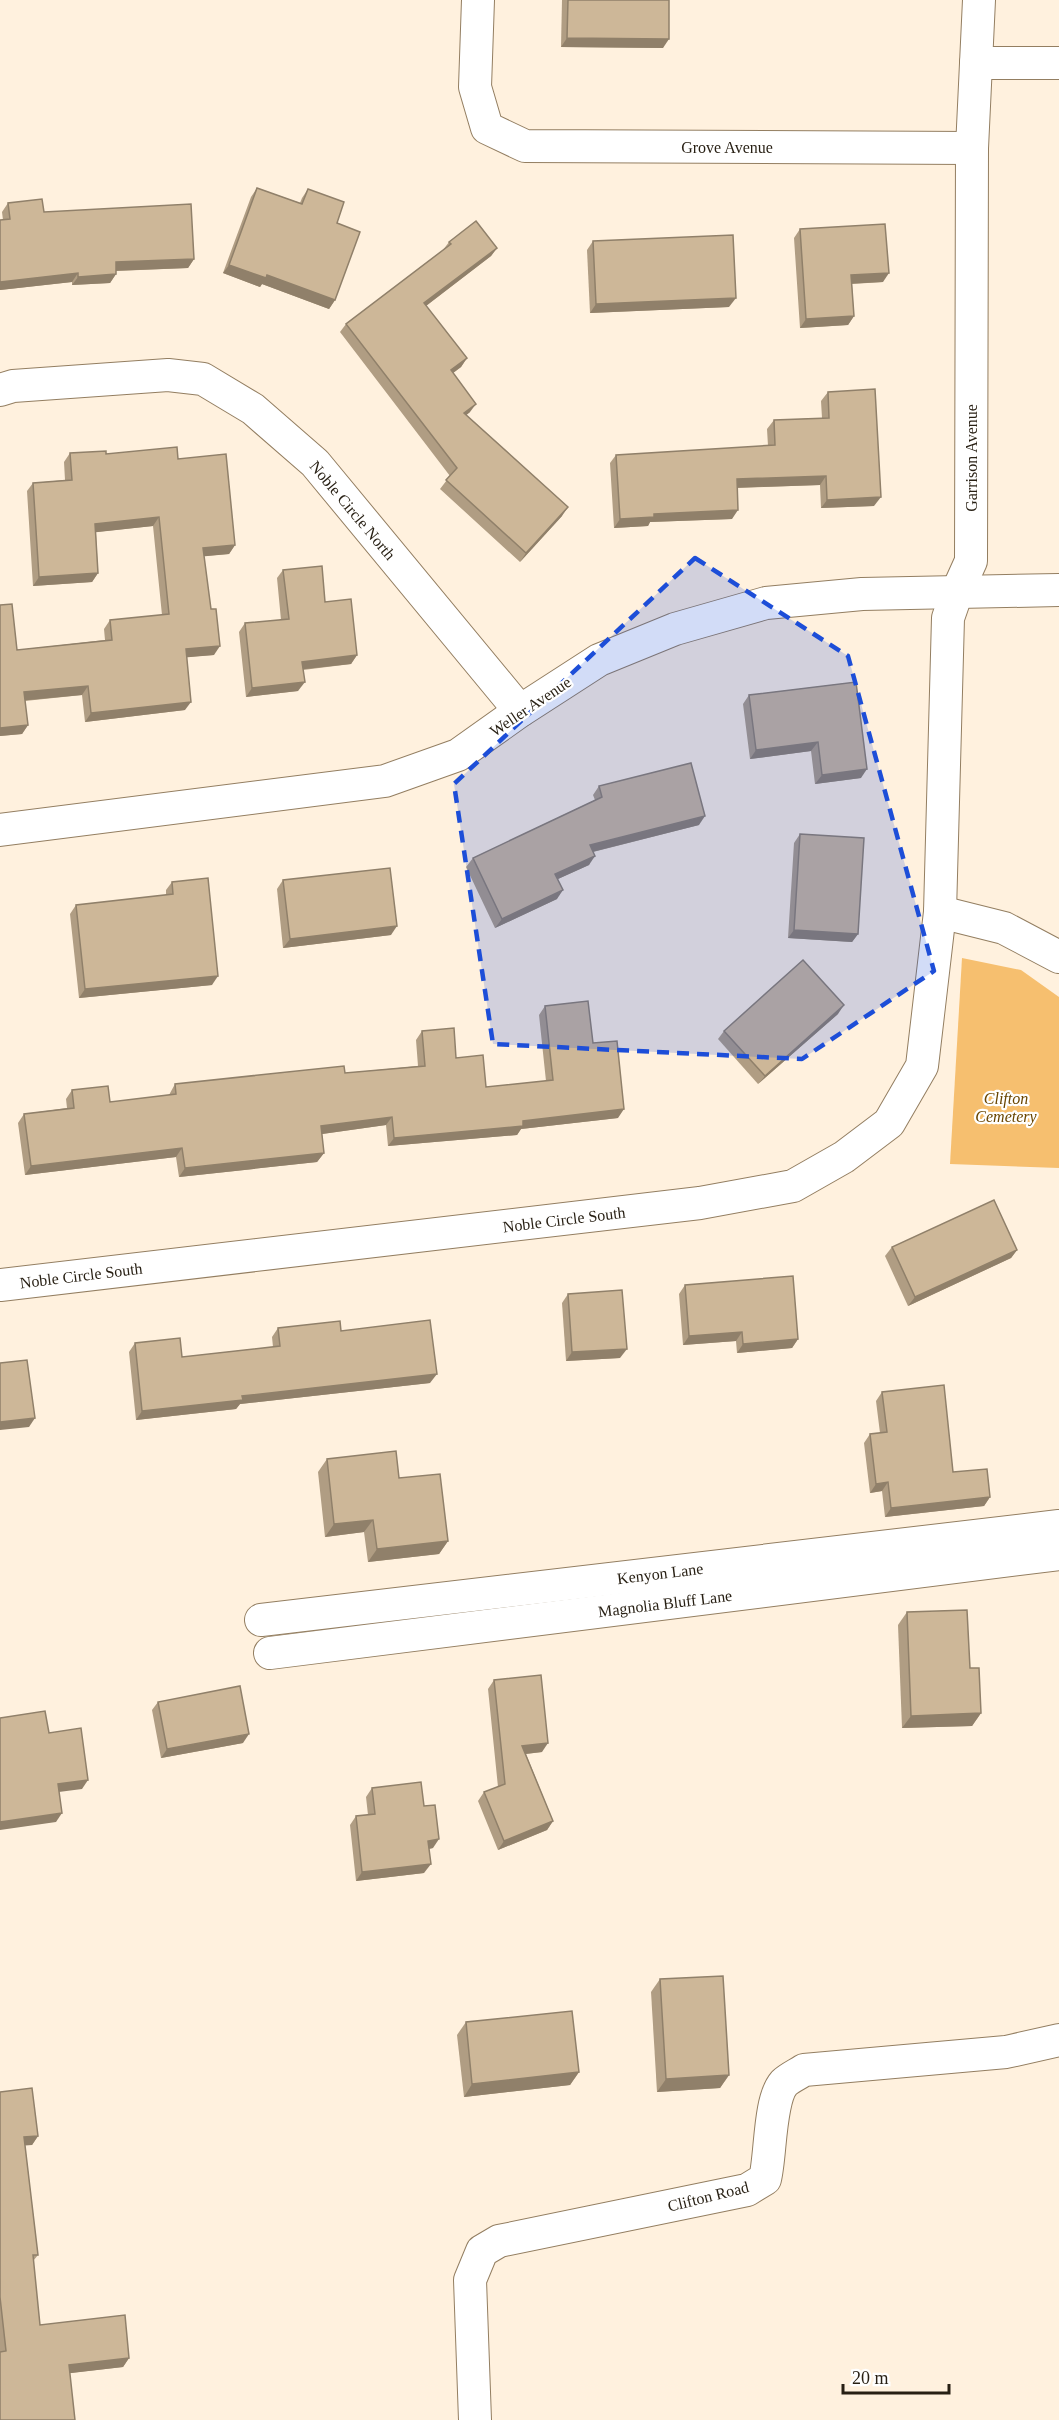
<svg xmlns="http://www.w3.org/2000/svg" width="1059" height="2420" font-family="'Times New Roman',serif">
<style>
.green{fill:#f6bf6f}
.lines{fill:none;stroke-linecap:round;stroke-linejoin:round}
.street-casing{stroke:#937e61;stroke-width:34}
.street{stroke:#fff;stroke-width:32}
.wall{fill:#b09d83}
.shaded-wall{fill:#90806a}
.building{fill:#cdb798;stroke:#90806a;stroke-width:1.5}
.marked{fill:#1d4ed8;fill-opacity:0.2;stroke:#1d4ed8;stroke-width:4.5;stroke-dasharray:12 8;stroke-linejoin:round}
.labels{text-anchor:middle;stroke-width:4.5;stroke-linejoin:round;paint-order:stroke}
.street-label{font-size:16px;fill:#271f13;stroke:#fff}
.park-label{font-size:16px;font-style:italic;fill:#694500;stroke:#fff}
</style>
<rect width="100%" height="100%" fill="#fff1de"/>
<path class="green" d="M962,958l59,12 38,27v171l-109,-4z"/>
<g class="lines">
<defs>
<g id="street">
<path d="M478,0l-3,87 12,41 38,18 447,2"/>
<path d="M976,63h83"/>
<path d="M0,390l13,-4 155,-11 35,4 50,30 62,54 205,248"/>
<path d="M0,830l385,-49 73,-26 62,-44 79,-51 76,-31 91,-26 96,-9 197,-4"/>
<path d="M940,912l64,16 55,29"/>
<path d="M0,1285l700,-82 93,-17 51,-29 45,-34 33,-57 18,-154 8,-294 9,-26 14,-31 1,-413 7,-148"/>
<path d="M261,1620l798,-94"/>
<path d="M270,1653l789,-99"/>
<path d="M475,2420l-5,-140 12,-29 17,-10 248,-51 18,-11c6,-24 4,-79 19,-96 5,-5 14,-9 20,-13l202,-18 53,-12"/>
</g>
</defs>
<use href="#street" class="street-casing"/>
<use href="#street" class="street"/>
</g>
<g class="wall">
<path d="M562,0h107l-6,48 -102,-1z"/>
<path d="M257,188l43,15 2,-5 6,-9 29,34 -2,77 -6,9 -67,-25 -2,3 -37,-14 28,-76z"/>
<path d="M8,203l36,9 150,47 -6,9 -72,3v3l-6,9 -38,2v-3l-72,8v-70h3l-1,-8z"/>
<path d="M800,229l83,53 -31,2 2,32 -6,9 -48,3 -6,-90z"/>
<path d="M593,241l136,66 -139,6 -3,-63z"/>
<path d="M449,242l48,6 -6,8 -65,50 41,52 -6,9 -8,6 17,39 -4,3 96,101 -42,46 -80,-73 10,-13 -110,-144 6,-8 97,-74z"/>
<path d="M828,392l46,114 -53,2 -1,-23 -83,3 -5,31 -82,3 -2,4 -34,2 -4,-65 6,-8 152,-9 -1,-17 7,-9 48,-2 -1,-17z"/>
<path d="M70,453l36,1 72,5 57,86 -6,9 -25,2 10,99 -28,2 -1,53 -100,12 -3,-27 -57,6 3,24 -6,9 -22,2v-131l17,45 88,-10 -1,-11 6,-9 52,-5 -9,-89 -57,6 2,41 -6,9 -59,4 -6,-95 6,-8 32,-3 -1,-18z"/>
<path d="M283,570l42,32 32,53 -6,9 -48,6 -5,21 -52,6 -7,-65 6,-9 36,-3 -4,-42z"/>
<path d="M856,682l5,96 -46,6 -4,-33 -61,8 -7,-55 6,-9z"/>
<path d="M599,786l100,39 -106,27 -4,13 -31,14 -1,20 -62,29 -29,-61 7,-9 122,-58 -2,-5z"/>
<path d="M800,834l58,100 -6,8 -64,-4 6,-95z"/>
<path d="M283,880l108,55 -108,13 -6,-59z"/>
<path d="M172,882l40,103 -133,13 -9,-84 6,-9 90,-10v-5z"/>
<path d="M545,1006l48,37 25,75 -97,11 -4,6 -129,11 -2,-21 -64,9 2,19 -7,9 -138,15 -3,-20 -151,18 -7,-52 6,-9 43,-6 -1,-9 6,-9 38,12 59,-7 6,-11 170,-11 73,-7 -2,-26 6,-9 34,27 30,29 60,-6 -7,-66z"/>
<path d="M838,1014l-80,70 -40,-45 6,-8z"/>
<path d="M892,1247l125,3 -6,8 -103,48 -23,-50z"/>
<path d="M685,1285l113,54 -6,9 -55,5 -1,-12 -53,4 -4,-51z"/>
<path d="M568,1294l52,64 -54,3 -4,-58z"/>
<path d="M278,1328l63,3 89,52 -190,21 -4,5 -100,11 -7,-68 6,-9 47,14 91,-10 -1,-10z"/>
<path d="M882,1392l71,80 37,25 -6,9 -99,11 -3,-26 -12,2 -6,-50 6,-9 10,-1 -4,-32z"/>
<path d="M327,1459l72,19 49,63 -9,13 -71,8 -4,-30 -39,5 -7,-65z"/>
<path d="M907,1612l63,56 11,45 -9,13 -70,2 -4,-103z"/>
<path d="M494,1680l48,72 -16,2 27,67 -6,9 -49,20 -20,-49 6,-9 14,-5 -10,-98z"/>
<path d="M158,1702l85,41 -82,15 -9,-48z"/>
<path d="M372,1788l52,18 9,42 -4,1 -5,24 -68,8 -6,-56 6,-9 12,-1 -2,-18z"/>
<path d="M660,1979l69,96 -9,13 -63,4 -6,-100z"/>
<path d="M466,2022l113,50 -9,13 -106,12 -7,-62z"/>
<path d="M0,2092l38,44 -6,9h-7l13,110 -5,6 7,64 89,33 -6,9 -53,6 -70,47z"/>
</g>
<g class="shaded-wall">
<path d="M567,38l102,1 -6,9 -102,-1z"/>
<path d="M497,248l-6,8 -73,56 6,-9z"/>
<path d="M194,259l-6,9 -78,3 6,-9z"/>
<path d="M229,265l38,10 68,25 -6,9 -67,-25 -2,3 -37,-14z"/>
<path d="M78,273l-6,9 -72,8v-8z"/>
<path d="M889,273l-6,9 -38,2 6,-9z"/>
<path d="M116,274l-6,9 -38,2 6,-8z"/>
<path d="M736,298l-7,9 -139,6 6,-9z"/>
<path d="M854,316l-6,9 -48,3 6,-9z"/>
<path d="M467,358l-6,9 -16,12 6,-9z"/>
<path d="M476,404l-6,8 -12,10 6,-9z"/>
<path d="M826,476l-6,9 -90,3 7,-9z"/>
<path d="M881,497l-7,9 -53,2 6,-8z"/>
<path d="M568,507l-6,9 -42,46 6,-9z"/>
<path d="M738,510l-6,9 -82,3 -2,4 -34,2 6,-9 34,-5z"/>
<path d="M159,517l-6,9 -64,7 6,-9z"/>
<path d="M235,545l-6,9 -32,3 6,-9z"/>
<path d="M98,573l-6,9 -59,4 6,-9z"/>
<path d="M220,646l-6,9 -35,3 7,-9z"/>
<path d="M357,655l-6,9 -55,6 6,-8z"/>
<path d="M305,682l-7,9 -52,6 6,-9z"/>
<path d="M88,686l-6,9 -64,6 6,-9z"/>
<path d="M191,702l-6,8 -100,12 6,-9z"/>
<path d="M28,725l-6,9 -22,2v-8z"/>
<path d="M818,742l-7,9 -61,8 6,-9z"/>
<path d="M867,769l-6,9 -46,6 7,-9z"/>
<path d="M705,816l-6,9 -115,29 6,-9z"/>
<path d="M595,856l-6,9 -40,18 6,-9z"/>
<path d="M563,890l-6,9 -62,29 7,-9z"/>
<path d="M397,926l-6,9 -108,13 7,-9z"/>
<path d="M794,930l64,4 -6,8 -64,-4z"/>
<path d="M218,976l-6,9 -133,13 6,-9z"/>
<path d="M844,1005l-6,9 -80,70 7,-8z"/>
<path d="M624,1109l-6,9 -97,11 -4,6 -129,11 6,-8 129,-17z"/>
<path d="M392,1117l-6,8 -71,10 6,-9z"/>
<path d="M182,1148l-6,9 -151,18 6,-9z"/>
<path d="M324,1153l-7,9 -138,15 6,-9z"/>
<path d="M1017,1250l-6,8 -103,48 7,-9z"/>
<path d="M742,1332l-6,9 -53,4 6,-9z"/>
<path d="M798,1339l-6,9 -55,5 6,-9z"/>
<path d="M627,1349l-7,9 -54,3 6,-9z"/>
<path d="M437,1374l-7,9 -190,21 -4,5 -100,11 6,-9 100,-15z"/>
<path d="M35,1418l-6,9 -29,3v-8z"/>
<path d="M888,1482l-6,9 -12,2 6,-9z"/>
<path d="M990,1497l-6,9 -99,11 6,-9z"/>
<path d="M373,1520l-9,12 -39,5 9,-13z"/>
<path d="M448,1541l-9,13 -71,8 9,-13z"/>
<path d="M981,1713l-9,13 -70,2 9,-12z"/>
<path d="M249,1734l-6,9 -82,15 6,-9z"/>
<path d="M548,1743l-6,9 -26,3 6,-9z"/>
<path d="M88,1780l-6,9 -31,4 7,-9z"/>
<path d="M62,1813l-6,9 -56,8v-8z"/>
<path d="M553,1821l-6,9 -49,20 6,-9z"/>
<path d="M439,1839l-6,9 -11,2 6,-9z"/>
<path d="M431,1864l-7,9 -68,8 6,-9z"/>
<path d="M579,2072l-9,13 -106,12 8,-13z"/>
<path d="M729,2075l-9,13 -63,4 9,-13z"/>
<path d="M38,2136l-6,9 -14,1 6,-9z"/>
<path d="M129,2358l-6,9 -60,7 6,-9z"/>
</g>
<g class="building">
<path d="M568,0h101v39l-102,-1z"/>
<path d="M257,188l45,16 6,-15 36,13 -7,21 23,9 -25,68 -68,-25 -1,3 -37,-13z"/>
<path d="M42,199l2,13 147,-8 3,55 -78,3v12l-38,3v-4l-78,9v-62l10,-1 -2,-16z"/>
<path d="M476,221l21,27 -73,55 43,55 -16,12 25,34 -12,9 104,94 -42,46 -80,-73 11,-12 -111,-144 105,-80 -2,-2z"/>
<path d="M885,224l4,49 -38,2 3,41 -48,3 -6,-90z"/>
<path d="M733,235l3,63 -140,6 -3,-63z"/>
<path d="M875,389l6,108 -54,3 -1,-24 -89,3 1,31 -84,4v3l-34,2 -4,-64 159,-10 -1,-25 55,-2 -1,-26z"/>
<path d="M177,447l1,12 48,-5 9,91 -32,3 8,61h5l4,37 -34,3 5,53 -100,11 -3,-27 -64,6 4,33 -28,3v-123l12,-1 5,46 95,-10 -2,-20 59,-6 -10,-97 -64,7 3,49 -59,4 -6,-94 39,-3 -2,-27 36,-2v3z"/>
<path d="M322,566l3,36 26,-3 6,56 -55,7 3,20 -53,6 -7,-65 44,-4 -6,-49z"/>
<path d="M856,682l11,87 -45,6 -4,-33 -62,8 -7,-55z"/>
<path d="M691,763l14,53 -115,29 5,11 -40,18 8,16 -61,29 -29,-61 129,-61 -3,-11z"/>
<path d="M800,834l64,4 -6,96 -64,-4z"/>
<path d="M390,868l7,58 -107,13 -7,-59z"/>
<path d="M208,878l10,98 -133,13 -9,-84 97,-11 -1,-12z"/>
<path d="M803,960l41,45 -79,71 -41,-45z"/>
<path d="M588,1001l5,42 24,-2 7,68 -101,12v5l-129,12 -2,-21 -71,9 3,27 -139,15 -3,-20 -151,18 -7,-52 50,-6 -2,-18 36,-4 2,16 66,-8 -1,-10 169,-18 1,7 80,-7 -3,-35 32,-3 2,30 27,-3 3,32 67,-7 -8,-74z"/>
<path d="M994,1200l23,50 -102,47 -23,-50z"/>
<path d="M793,1276l5,63 -55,5 -1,-12 -53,4 -4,-51z"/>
<path d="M622,1290l5,59 -55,3 -4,-58z"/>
<path d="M430,1320l7,54 -195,22 1,4 -101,11 -7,-68 45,-5 2,19 98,-11 -2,-18 62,-7 1,10z"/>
<path d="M27,1360l8,58 -35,4v-59z"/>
<path d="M944,1385l9,87 34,-3 3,28 -99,11 -3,-26 -12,2 -6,-50 17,-2 -5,-40z"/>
<path d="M396,1451l3,27 41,-4 8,67 -71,8 -4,-29 -39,4 -7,-65z"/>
<path d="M967,1610l3,58h9l2,45 -70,3 -4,-104z"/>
<path d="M541,1675l7,68 -26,3 31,75 -49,20 -20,-49 21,-8 -11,-104z"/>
<path d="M240,1686l9,48 -82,15 -9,-47z"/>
<path d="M45,1711l4,22 32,-5 7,52 -30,4 4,29 -62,9v-104z"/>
<path d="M421,1782l3,24 11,-1 4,34 -11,2 3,23 -69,8 -6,-56 19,-2 -3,-26z"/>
<path d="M723,1976l6,99 -63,4 -6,-100z"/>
<path d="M572,2011l7,61 -107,12 -6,-62z"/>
<path d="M32,2088l6,48 -14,1 14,118h-5l7,70 85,-10 4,43 -60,7 6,55h-75v-68l6,-1 -6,-54v-205z"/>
</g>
<path class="marked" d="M695,558l153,98 86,315 -132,88 -309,-15 -39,-260z"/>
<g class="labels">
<g class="street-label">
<text x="727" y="153">Grove Avenue</text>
<text transform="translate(971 458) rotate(-90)" y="6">Garrison Avenue</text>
<text transform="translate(353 510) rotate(50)" y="6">Noble Circle North</text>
<text transform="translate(530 706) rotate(-34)" y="6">Weller Avenue</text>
<text transform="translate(564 1219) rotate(-7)" y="6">Noble Circle South</text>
<text transform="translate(81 1275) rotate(-7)" y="6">Noble Circle South</text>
<text transform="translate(660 1573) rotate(-7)" y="6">Kenyon Lane</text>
<text transform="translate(665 1603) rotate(-7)" y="6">Magnolia Bluff Lane</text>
<text transform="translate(708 2196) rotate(-14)" y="6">Clifton Road</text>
</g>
<g class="park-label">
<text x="1006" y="1104">Clifton<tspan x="1006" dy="18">Cemetery</tspan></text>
</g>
</g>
<path d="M843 2384v9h106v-9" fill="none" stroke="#271f13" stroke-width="3"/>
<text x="852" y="2384" font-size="18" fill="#271f13" stroke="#ffffff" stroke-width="4.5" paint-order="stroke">20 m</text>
</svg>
